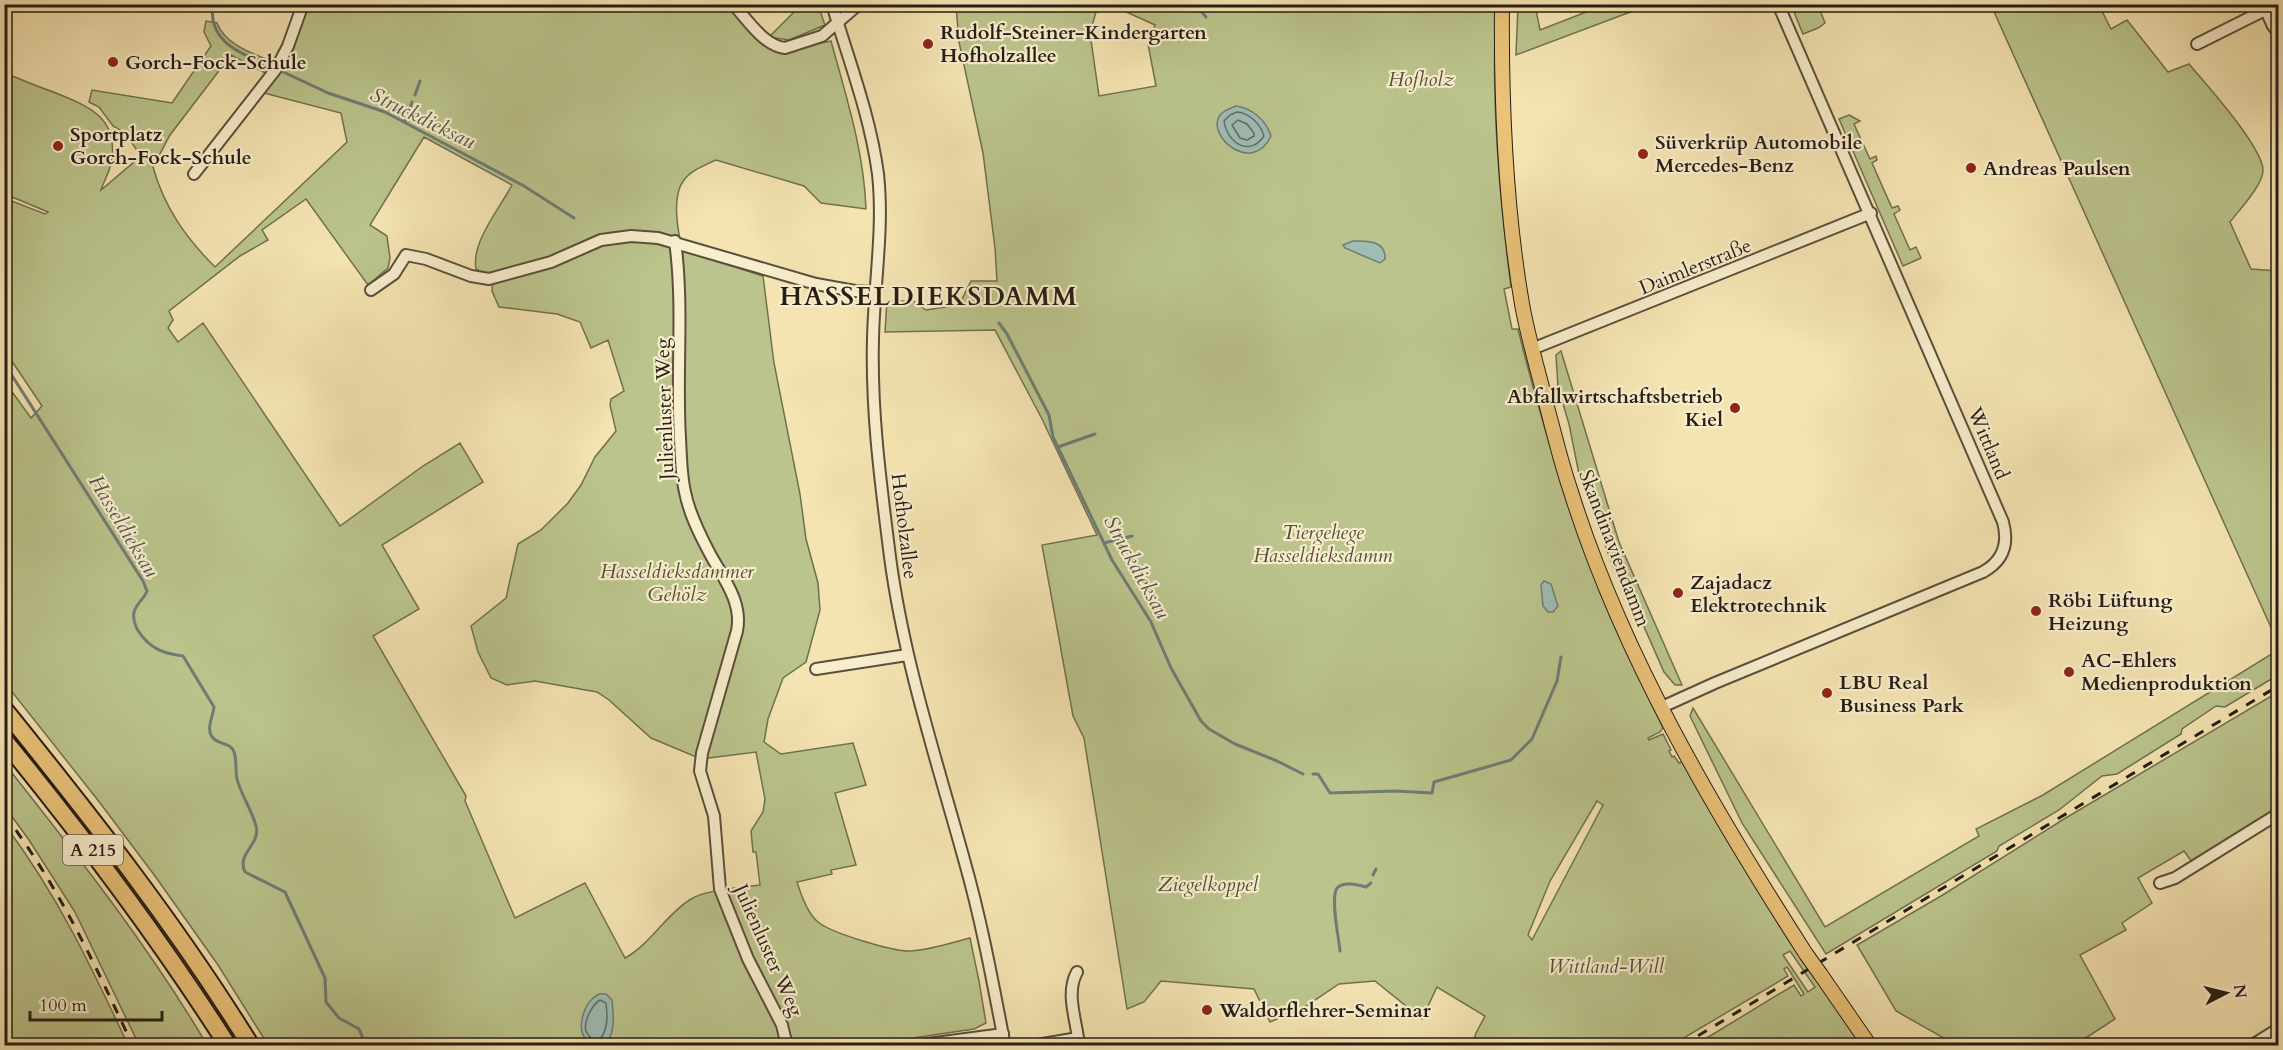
<svg xmlns="http://www.w3.org/2000/svg" width="2283" height="1050" font-family="Cardo,serif">
<style>
.green{fill:#bbc48c;stroke:#707050;stroke-width:1.5;fill-rule:evenodd}
.water{fill:#9fbcb5;stroke:#6f7c75;stroke-width:1.5}
.lines{fill:none;stroke-linecap:round;stroke-linejoin:round}
.shore{stroke:#626c64;stroke-width:1.5}
.stream{stroke:#6f7c75;stroke-width:3}
.minor-casing{stroke:#5a4f3b;stroke-width:14}
.major-casing{stroke:#261d14;stroke-width:16}
.highway-casing{stroke:#261d14;stroke-width:20}
.minor{stroke:#f8edcc;stroke-width:10}
.major{stroke:#eac278;stroke-width:14}
.highway{stroke:#eac278;stroke-width:16}
.rail{stroke:#261d14;stroke-width:3;stroke-dasharray:10 10;stroke-linecap:butt}
.major-bridge-casing{stroke:#261d14;stroke-width:16;stroke-linecap:butt}
.major-bridge{stroke:#eac278;stroke-width:14}
.poi-dot{fill:#8f2418;stroke:#f8edcc;stroke-width:2}
.labels{text-anchor:middle;stroke-width:4.5;stroke-linejoin:round;paint-order:stroke}
.shield{fill:#f8edcc;stroke:#655b4b;stroke-width:1.5}
.shield-label{font-size:18px;font-weight:bold;fill:#261d14}
.poi-label{font-size:20px;font-weight:bold;fill:#261d14;stroke:#f8edcc;text-anchor:start}
.park-label{font-size:20px;font-style:italic;fill:#534f38;stroke:#f8edcc}
.street-label{font-size:20px;fill:#261d14;stroke:#f8edcc}
.water-label{font-size:21px;font-style:italic;fill:#50554c;stroke:#f8edcc}
.district-label{font-size:26px;font-weight:bold;letter-spacing:1.5px;fill:#261d14;stroke:#f8edcc}
</style>
<rect width="100%" height="100%" fill="#f4e4b1"/>
<filter id="stains"><feTurbulence type="fractalNoise" baseFrequency=".00333" numOctaves="4"/><feColorMatrix values="0 0 0 0 .2 0 0 0 0 .09 0 0 0 0 .02 0 0 0 .5 -.17"/></filter>
<radialGradient id="worn" r=".72"><stop offset=".6" stop-color="#630" stop-opacity="0"/><stop offset="1" stop-color="#630" stop-opacity=".3"/></radialGradient>
<g class="green">
<path d="M307,5h421l37,36 36,-36h17l7,20 -36,15 -14,-2 -9,2 23,9 42,-8c15,55 33,110 35,168l-45,-6 -17,-17 -88,-26c-10,5 -25,10 -32,20 -13,16 -6,51 -2,70l81,26 11,87 26,131 6,45 12,44 2,27 -14,52 -23,16 -15,41 -4,23 17,12 72,-11 13,42 -31,8 21,72 -25,5 1,4 -35,8c4,13 10,31 21,40 13,11 76,30 93,29 19,-1 40,-8 59,-13l9,43 7,42 -12,6 -115,17 -591,-1 -50,-80 -63,-89 -58,-77 -92,-116v-284l8,-6 18,25 11,-12 -37,-55 -1,-153 41,16 3,-2 -43,-18v-121c17,7 34,14 51,20 34,14 61,24 56,67 -2,11 -8,21 -11,30l40,-34 -16,-23 -12,-7 -14,-19 -10,-5 3,-12 80,13 39,-57 -7,-14 2,-11 11,2c8,22 37,31 57,39l-7,12 -36,-19 -61,80 -17,32c11,40 33,71 62,100l132,-125 -6,-29 -77,-20 27,-44zM424,137l88,48c-12,23 -41,57 -36,84l8,4 9,1 -1,17 7,16 58,7 23,8 11,26 17,-8 16,51 -13,8 -1,6 6,26 -21,26 -14,28 -13,18 -27,27 -23,14 -12,54 -35,28 7,26 13,26 16,7 28,-4 62,11 12,8 42,38 50,21 55,-7 9,47 -2,13 -12,19 2,21h3l4,33c-20,3 -52,4 -69,14 -25,15 -40,45 -66,59l-40,-75 -70,35 -50,-117 1,-5 -93,-160 46,-27 -37,-64 101,-63 -23,-39 -37,23 -83,60 -137,-203 -25,19 -10,-14 5,-8 -4,-9 71,-55 28,-16 -6,-10 44,-31 62,86 20,-17 2,-10 -3,-22 -17,-11z"/>
<path d="M956,5h142l-8,28 9,63 57,-10 -8,-42 7,-19 -44,-20h385c-5,94 3,188 15,282l-7,2 8,40h6c33,137 83,272 145,399l-3,4 -12,6 1,2 14,-6 8,16 -2,1 3,6 2,-1 5,7 3,-1 183,283h-170l99,-60 7,11 3,-2 -17,-27 -3,2 4,7 -116,69h-200l4,-12 9,-17 -48,-29 -15,32 -47,-38 -36,3 -36,24 -33,14 -16,-33 -93,-8 -17,21 -17,7 -43,-271 -11,-22 -31,-171 55,-10 -55,-116 -47,-89 -110,2 2,-31h26l13,9 33,-5 12,-24h26l-2,-33 -12,-95 -24,-111zM1597,801l6,4 -71,135 -4,-5 22,-54zM1790,951l25,36 -7,5 -25,-37z"/>
<path d="M1518,5h17l5,25 64,-25h45l-133,50z"/>
<path d="M1791,5h27l7,18 -7,5 -15,6z"/>
<path d="M1991,5h108l12,24 16,-9 41,52 21,-8c15,18 75,84 74,107 -1,15 -23,38 -33,51l21,47 27,2v372z"/>
<path d="M1849,115l11,6 -6,3 16,35 6,-3 1,4 -5,3 20,45 6,-2 2,4 -6,4 16,36 6,-3 5,11 -18,8 -64,-147z"/>
<path d="M1561,351l58,191 63,143h-7l-11,-13 -23,-52 -12,-15 -18,-44 -32,-87 -10,-50 -11,-37 -2,-32z"/>
<path d="M2278,650v25l-53,32 -9,-1 -34,23 -1,5 -64,40 -15,2 -43,34 -60,36 -2,5 -171,103 -84,-131 -52,-107 3,-8 132,219 154,-91 -3,-7 67,-34z"/>
<path d="M2278,692v117l-86,53 -8,-11 -46,27 14,25 -30,20 4,7 -46,25 35,64 -40,26h-119l-60,-34 -39,-66 84,-49 123,-77z"/>
<path d="M5,764c71,90 144,182 202,281h-68l-64,-133 -46,-72 -24,-33z"/>
<path d="M5,825c53,71 86,141 123,220h-123z"/>
</g>
<g class="water">
<path d="M1236,106c16,2 30,14 35,30 -19,40 -66,-1 -51,-21 4,-5 11,-7 16,-9z"/>
<path d="M1353,241c14,0 33,-1 32,18l-5,4 -35,-15 -2,-3z"/>
<path d="M1544,581l7,3 7,22 -5,6h-5l-5,-6 -2,-21z"/>
<path d="M599,994h7l6,6c1,12 3,26 -2,37 -7,13 -36,9 -27,-22 3,-10 7,-16 16,-21z"/>
</g>
<g class="lines">
<g class="shore">
<path d="M1237,112c13,1 24,13 27,24 -15,22 -37,6 -40,-15l6,-6z"/>
<path d="M1238,120l9,4 7,9v3l-7,4 -7,-2 -8,-13z"/>
<path d="M600,1000l6,3c2,16 2,30 -10,40 -3,-3 -8,-7 -10,-12 -3,-9 6,-26 14,-31z"/>
</g>
<g class="stream">
<path d="M213,4c-6,40 31,50 60,63"/>
<path d="M1195,4v1"/>
<path d="M1200,10l6,7"/>
<path d="M279,70l49,23 57,19 139,74 50,32"/>
<path d="M415,95l5,-14"/>
<path d="M405,122l7,-20"/>
<path d="M999,323l8,11 42,81 4,22 59,123 39,62 20,46 30,53 8,8 26,15 42,17 26,13"/>
<path d="M4,363l139,218 4,10c-3,8 -11,13 -13,21 -3,17 15,35 30,40 6,2 13,3 19,4l31,51c-1,9 -8,22 -2,30 6,8 19,5 22,15 3,8 1,18 3,27 4,16 15,31 19,47 5,19 -20,27 -11,46l40,20 40,86 1,24 13,16 20,11 7,17"/>
<path d="M1058,447l37,-13"/>
<path d="M1104,543l28,-7"/>
<path d="M1313,774h5l12,19 66,-2 36,2 2,-11 77,-22 21,-21 25,-58 4,-24"/>
<path d="M1373,875l3,-6"/>
<path d="M1340,951c-1,-12 -10,-54 -3,-63 7,-7 21,-3 29,-1l5,-4"/>
</g>
<defs>
<g id="minor">
<path d="M733,4c14,15 31,42 52,44l37,-12 37,-32"/>
<path d="M832,4c17,57 38,111 46,170 6,55 -4,111 -5,165 -2,74 8,146 17,218 14,105 47,204 75,306 17,60 28,121 40,183"/>
<path d="M2263,4l10,22 5,6"/>
<path d="M2197,44l68,-34"/>
<path d="M194,174l82,-105 12,-23 15,-42"/>
<path d="M675,241c9,66 1,131 5,197 1,18 1,37 5,54 4,21 14,41 24,60 13,25 34,49 28,79l-35,122 -2,18 14,45 6,73 28,70 34,66 5,21"/>
<path d="M371,290l23,-16 12,-19 20,4 45,17 18,3 62,-17 50,-22 30,-4 27,2 158,46 39,7 20,1"/>
<path d="M1532,349l339,-136"/>
<path d="M816,669l91,-14"/>
<path d="M1662,707l53,-24 268,-111c20,-11 26,-28 20,-50l-225,-518"/>
<path d="M2160,883l15,-5 103,-64"/>
<path d="M913,1046l90,-12"/>
<path d="M1031,1046l47,-8c-3,-22 -12,-46 -1,-66"/>
<path d="M2251,1046l27,-17"/>
</g>
<g id="major">
<path d="M1502,4c-1,101 3,201 20,300 6,34 16,66 24,99 8,30 15,60 25,89 51,163 143,319 235,462"/>
<path d="M1821,975l49,71"/>
</g>
<g id="highway">
<path d="M4,709c88,109 173,217 247,337"/>
<path d="M4,740c80,98 156,199 224,306"/>
</g>
</defs>
<use href="#minor" class="minor-casing"/>
<use href="#major" class="major-casing"/>
<use href="#highway" class="highway-casing"/>
<use href="#minor" class="minor"/>
<use href="#major" class="major"/>
<use href="#highway" class="highway"/>
<g class="rail">
<path d="M4,814c56,74 90,149 129,232"/>
<path d="M1681,1046l597,-360"/>
</g>
<defs>
<path id="major-bridge" d="M1806,954l15,21"/>
</defs>
<use href="#major-bridge" class="major-bridge-casing"/>
<use href="#major-bridge" class="major-bridge"/>
</g>
<g class="poi-dot">
<circle cx="928" cy="44" r="6"/>
<circle cx="113" cy="62" r="6"/>
<circle cx="58" cy="146" r="6"/>
<circle cx="1643" cy="154" r="6"/>
<circle cx="1971" cy="168" r="6"/>
<circle cx="1735" cy="408" r="6"/>
<circle cx="1678" cy="593" r="6"/>
<circle cx="2036" cy="611" r="6"/>
<circle cx="2069" cy="672" r="6"/>
<circle cx="1827" cy="693" r="6"/>
<circle cx="1207" cy="1010" r="6"/>
</g>
<g class="labels">
<rect class="shield" x="63" y="835" width="60" height="30" rx="4.5"/>
<g class="shield-label">
<text x="93" y="856">A 215</text>
</g>
<g class="poi-label">
<text x="940" y="39">Rudolf-Steiner-Kindergarten<tspan x="940" dy="23">Hofholzallee</tspan></text>
<text x="125" y="69">Gorch-Fock-Schule</text>
<text x="70" y="141">Sportplatz<tspan x="70" dy="23">Gorch-Fock-Schule</tspan></text>
<text x="1655" y="149">Süverkrüp Automobile<tspan x="1655" dy="23">Mercedes-Benz</tspan></text>
<text x="1983" y="175">Andreas Paulsen</text>
<text x="1723" y="403" text-anchor="end">Abfallwirtschaftsbetrieb<tspan x="1723" dy="23">Kiel</tspan></text>
<text x="1690" y="589">Zajadacz<tspan x="1690" dy="23">Elektrotechnik</tspan></text>
<text x="2048" y="607">Röbi Lüftung<tspan x="2048" dy="23">Heizung</tspan></text>
<text x="2081" y="667">AC-Ehlers<tspan x="2081" dy="23">Medienproduktion</tspan></text>
<text x="1839" y="689">LBU Real<tspan x="1839" dy="23">Business Park</tspan></text>
<text x="1219" y="1017">Waldorflehrer-Seminar</text>
</g>
<g class="park-label">
<text x="1421" y="86">Hofholz</text>
<text x="1323" y="539">Tiergehege<tspan x="1323" dy="23">Hasseldieksdamm</tspan></text>
<text x="677" y="578">Hasseldieksdammer<tspan x="677" dy="23">Gehölz</tspan></text>
<text x="1208" y="891">Ziegelkoppel</text>
<text x="1606" y="973">Wittland-Will</text>
</g>
<g class="street-label">
<text transform="translate(1695 266) rotate(-22)" y="7">Daimlerstraße</text>
<text transform="translate(664 409) rotate(-92)" y="7">Julienluster Weg</text>
<text transform="translate(1989 443) rotate(67)" y="7">Wittland</text>
<text transform="translate(905 526) rotate(83)" y="7">Hofholzallee</text>
<text transform="translate(1615 548) rotate(69)" y="7">Skandinaviendamm</text>
<text transform="translate(769 950) rotate(66)" y="7">Julienluster Weg</text>
</g>
<g class="water-label">
<text transform="translate(423 118) rotate(26)" y="7">Struckdieksau</text>
<text transform="translate(124 526) rotate(59)" y="7">Hasseldieksau</text>
<text transform="translate(1137 567) rotate(61)" y="7">Struckdieksau</text>
</g>
<g class="district-label">
<text x="929" y="305">HASSELDIEKSDAMM</text>
</g>
</g>
<rect width="2283" height="1050" fill="none" stroke="#f4e4b1" stroke-width="24"/>
<rect x="6" y="6" width="2271" height="1038" fill="none" stroke="#261d14" stroke-width="3"/>
<rect x="12" y="12" width="2259" height="1026" fill="none" stroke="#261d14" stroke-width="1.5"/>
<g transform="translate(2226 993) rotate(83)" stroke="#f8edcc" stroke-width="4.5" paint-order="stroke">
<path d="M0-4.5L10 22L0 15L-10 22Z" fill="#261d14"/>
<text y="-9" font-size="16" font-weight="bold" text-anchor="middle" fill="#261d14">N</text>
</g>
<path d="M30 1011v9h132v-9" fill="none" stroke="#261d14" stroke-width="3"/>
<text x="39" y="1011" font-size="18" fill="#261d14" stroke="#f8edcc" stroke-width="4.5" paint-order="stroke">100 m</text>
<rect width="100%" height="100%" filter="url(#stains)"/>
<rect width="100%" height="100%" fill="url(#worn)"/>
</svg>
